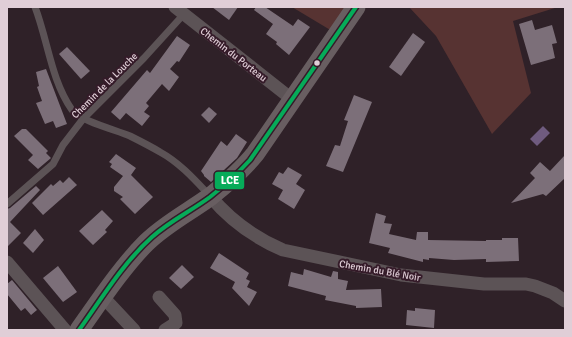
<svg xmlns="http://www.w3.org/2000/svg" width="572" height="337" font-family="Signika,sans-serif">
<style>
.green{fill:#573332}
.water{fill:#6f5b7f}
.building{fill:#7c6f79}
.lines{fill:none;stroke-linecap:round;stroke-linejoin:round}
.lane{stroke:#5c5356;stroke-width:7}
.street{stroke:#5c5356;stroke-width:13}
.secondary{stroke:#685e61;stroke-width:19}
.bus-1-casing{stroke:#351b29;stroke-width:7}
.bus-1{stroke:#06ab59;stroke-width:4}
.bus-dot{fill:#e0ced7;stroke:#351b29;stroke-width:1.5}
.labels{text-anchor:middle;stroke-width:4;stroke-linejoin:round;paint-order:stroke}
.street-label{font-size:10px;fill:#e0ced7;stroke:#351b29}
.line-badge{stroke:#351b29;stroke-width:1.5}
.badge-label{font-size:11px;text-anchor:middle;font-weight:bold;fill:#fff}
</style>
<rect width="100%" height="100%" fill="#2f2128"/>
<g class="green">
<path d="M292,7h58l-18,24z"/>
<path d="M409,7h149l-45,14 18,72 -39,41 -56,-98z"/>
</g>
<path class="water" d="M543,126l7,7 -13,13 -7,-7z"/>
<g class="building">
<path d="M212,7h26l-9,13z"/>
<path d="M256,7h9l28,19 5,-7 12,8 -21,28 -13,-11 1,-2 -11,-8 7,-10 -19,-14z"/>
<path d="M532,20l3,10 17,-5 5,18 -5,1 3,14 -24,7 -12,-41z"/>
<path d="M413,33l12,9 -24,34 -12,-9z"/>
<path d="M177,36l13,9 -11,17 -2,-1 -7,8 9,8 -10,14 -7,-7 -16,19 3,3 -5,6 6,4 -8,10 -16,-13 -6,7 -9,-8 36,-42 3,3z"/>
<path d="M67,47l23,24 -9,8 -22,-25z"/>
<path d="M46,69l21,55 -11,4 -3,-7 -8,3 -9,-21 6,-2 -5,-14 2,-1 -3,-14z"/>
<path d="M354,95l18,7 -29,70 -17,-6 9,-21 5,1 8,-25 -4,-1z"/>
<path d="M209,107l8,7 -8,9 -8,-8z"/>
<path d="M22,129h4l22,22 -2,2 5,5 -13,11 -10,-9 5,-5 -19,-19z"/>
<path d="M236,134l11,8 -10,16 -26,24 -7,-6v-1l-3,-4 20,-30 6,5z"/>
<path d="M116,154l20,14 -5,7 22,22 -18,17 -15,-15 3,-2 -9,-6v-4l9,-11 -13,-9 2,-3 -3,-2z"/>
<path d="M565,155v23l-19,18 -3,-2 -32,9 24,-25 -5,-5 10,-11 10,9z"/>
<path d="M288,167l14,8 -6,9 9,6 -11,19 -16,-10 5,-9 -11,-6 7,-12 4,2z"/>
<path d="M69,177l8,8 -34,30 -11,-12 19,-19 2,2 7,-6 3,3z"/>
<path d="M36,186l4,4 -30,32 11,11 -14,14v-38l3,-1z"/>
<path d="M102,210l11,11 -8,9 2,2 -14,13 -14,-14z"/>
<path d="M376,213l10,3 -2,7 8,1 -3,10 27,6 1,-8h11v8l58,1v-1h16v-2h16l1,23 -33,1v-3l-32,1 -25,-2v2l-6,-1v3l-35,-9 2,-5 -21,-5z"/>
<path d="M35,229l9,11 -11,13 -10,-10z"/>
<path d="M219,253l30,20 -3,6 4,2 -3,6 10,5 -8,14 -17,-18 3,-6 -25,-14z"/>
<path d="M182,265l12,12 -13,12 -12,-11z"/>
<path d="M58,266l19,26 -14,10 -20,-24z"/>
<path d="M304,269l27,8 2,-6 5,1v7l10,2 -2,9 35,-1 1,18 -26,1v-2l-31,-6 1,-4 -38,-10 3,-14 12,3z"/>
<path d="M12,280l25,30 -6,5 -6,-7 -4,3 -14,-17v-10z"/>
<path d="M415,308l20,2 -1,18 -28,-3 1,-15 8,1z"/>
</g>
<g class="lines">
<g class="lane">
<path d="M35,7c13,34 16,73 37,103 8,11 44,20 58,26 10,5 20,10 30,16 20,11 35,28 50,44"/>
<path d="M7,204l46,-40 10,-19 20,-26 61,-61 40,-44"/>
</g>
<g class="street">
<path d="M175,7l118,93"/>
<path d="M210,196c20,24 45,42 73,54l118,25 83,9h42l9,2 18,7 12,8"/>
<path d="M7,262l58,68"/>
<path d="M103,297l31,33"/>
<path d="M159,297l16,18 1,8 -11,7"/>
</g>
<path class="secondary" d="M79,330c20,-28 43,-63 67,-87 19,-19 43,-31 65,-47 16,-13 31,-26 44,-42l101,-147"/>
<defs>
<path id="bus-1" d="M79,330c23,-32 44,-67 73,-93 18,-16 39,-26 58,-40 14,-11 28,-24 40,-37l106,-153"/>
</defs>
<use href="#bus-1" class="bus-1-casing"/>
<use href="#bus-1" class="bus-1"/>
</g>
<circle class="bus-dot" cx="317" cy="63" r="3.5"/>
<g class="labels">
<g class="street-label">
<text transform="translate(234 54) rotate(38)" y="4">Chemin du Porteau</text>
<text transform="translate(104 85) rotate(-45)" y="4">Chemin de la Louche</text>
<text transform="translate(380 270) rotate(10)" y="4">Chemin du Blé Noir</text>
</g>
</g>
<rect class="line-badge" x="214" y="171" width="31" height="19" rx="4" fill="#06ab59"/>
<g class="badge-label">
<text x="230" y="184">LCE</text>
</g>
<rect width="572" height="337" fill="none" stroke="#e0ced7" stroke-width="16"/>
</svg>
